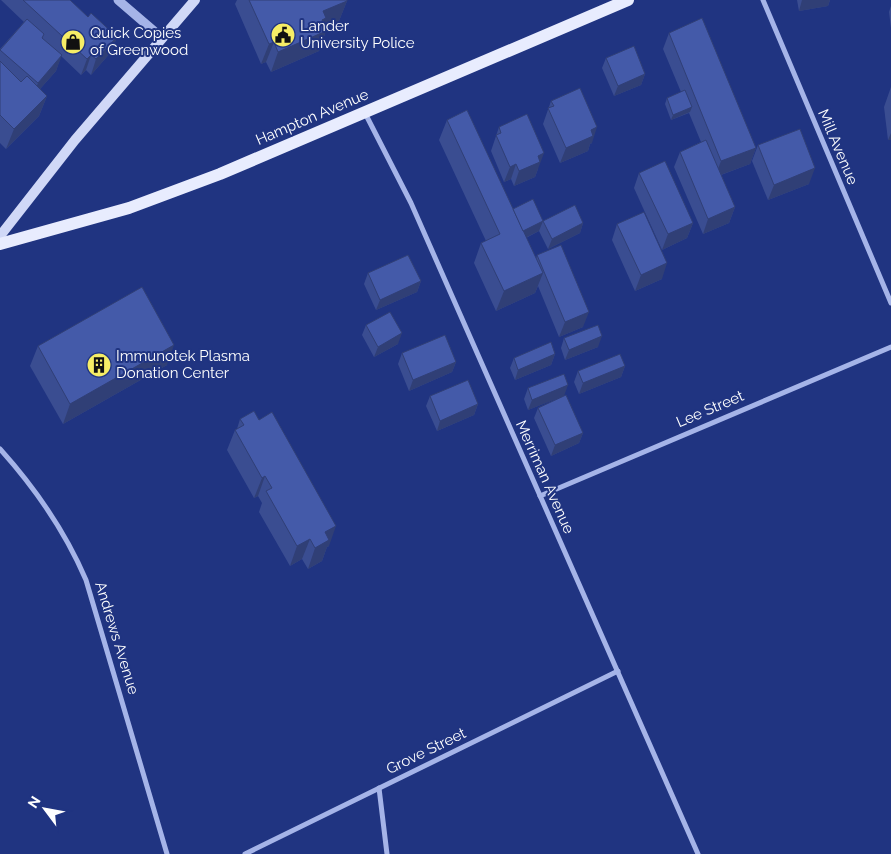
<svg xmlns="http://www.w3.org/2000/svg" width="891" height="854" font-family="Raleway,sans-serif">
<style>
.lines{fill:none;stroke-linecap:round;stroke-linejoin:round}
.minor{stroke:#a5b4e8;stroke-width:5}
.tertiary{stroke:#a5b4e8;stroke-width:9}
.secondary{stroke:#d0d8f7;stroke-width:10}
.primary{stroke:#e8ecfe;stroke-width:12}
.wall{fill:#3a4d91}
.shaded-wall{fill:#303f76}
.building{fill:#445aa9;stroke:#303f76}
.labels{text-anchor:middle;stroke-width:4;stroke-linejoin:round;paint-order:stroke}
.poi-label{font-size:15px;fill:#fff;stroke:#203481;text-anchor:start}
.street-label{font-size:15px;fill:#fff;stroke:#203481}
</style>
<rect width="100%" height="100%" fill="#203481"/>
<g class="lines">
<g class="minor">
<path d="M763,0l128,303"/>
<path d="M365,113l46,90 287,651"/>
<path d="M0,449c36,40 65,82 86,131l81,274"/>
<path d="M540,496l351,-149"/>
<path d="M379,788l8,66"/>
<path d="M245,854l373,-183"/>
</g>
<path class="tertiary" d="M118,0l43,37"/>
<path class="secondary" d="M0,236l75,-96 120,-140"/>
<path class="primary" d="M0,244l129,-36 91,-34 408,-174"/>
</g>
<g class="wall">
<path d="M1,0h69l18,17 29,20 -6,15 -20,23 -5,-5 -5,5 -20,-19 -5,15 -16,18 7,7 -8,20 -33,33 -6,-6v-94l24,-27z"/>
<path d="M237,0h110v1l-8,20 -14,6 1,4 -7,20 -48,21 -5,-10 -5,2 -26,-60z"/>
<path d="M797,0h33l-2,6 -29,5z"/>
<path d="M891,6v22l-2,-16z"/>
<path d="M669,33l87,115 -6,16 -29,11 14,32 -6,16 -26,11 -29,-67 6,-15 21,-10 -12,-29 -18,7 -6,-16 2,-6 14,-6 -18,-43z"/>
<path d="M606,58l39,16 -4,11 -27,11 -12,-28z"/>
<path d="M891,87v53h-3l-4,-33z"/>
<path d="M551,101l41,42 -2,1 -2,7 -28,12 -17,-39z"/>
<path d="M447,120l66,89 30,12 40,2 -3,10 -32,16 -9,-18 -13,7 10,21 1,-4 46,72 -24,10 -21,-51 -3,7 -39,18 -22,-48 7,-20 5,-2 -47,-101z"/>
<path d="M499,127l39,42 -3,8 -21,9 -3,-7 -7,3 -13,-31z"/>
<path d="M758,145l51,39 -41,16 -16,-39z"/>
<path d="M639,173l54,50 -6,15 -25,12 -28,-62z"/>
<path d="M617,224l45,55 -27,12 -23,-51z"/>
<path d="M368,273l53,8 -4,11 -41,18 -12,-26z"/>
<path d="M366,325l32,19 -24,13 -12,-22z"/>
<path d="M564,338l34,9 -33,13 -4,-12z"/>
<path d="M38,346l129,19 -104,59 -33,-58z"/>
<path d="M402,353l54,9 -4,10 -43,19 -11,-27z"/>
<path d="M555,354l-4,11 -36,15 -5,-12 4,-10z"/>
<path d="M625,366l-4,11 -42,17 -5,-12 4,-11z"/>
<path d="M528,388l36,8 19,37 -4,10 -28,13 -17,-38 4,-10 25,-12 -35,14 -4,-11z"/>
<path d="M430,396l48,8 -4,11 -37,16 -11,-25z"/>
<path d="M240,419l89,127 -2,1 -5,14 -14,8 -6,-10 -12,7 -31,-54 3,-9 -4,-7 -4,2 -27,-48 8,-20 2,-1z"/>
</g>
<g class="shaded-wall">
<path d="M802,0h28l-2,6 -29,5z"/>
<path d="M347,1l-8,20 -17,7 4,3 -7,20 -48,21 7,-20 45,-41z"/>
<path d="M117,37l-6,15 -20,23 5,-16z"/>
<path d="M274,42l-8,20 -5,2 8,-20z"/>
<path d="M62,55l-6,16 -24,27 6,-15z"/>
<path d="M91,55l-5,15 -5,5 6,-16z"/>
<path d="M645,74l-4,11 -27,11 4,-10z"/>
<path d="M47,96l-8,20 -33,33 8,-20z"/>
<path d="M692,107l-2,5 -19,8 2,-5z"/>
<path d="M597,127l-5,16 -2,1 -2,7 -28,12 6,-15 25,-18z"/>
<path d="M891,133v7h-3z"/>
<path d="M756,148l-6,16 -35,13 6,-16z"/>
<path d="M544,153l-9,24 -21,9 5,-15 19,-15z"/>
<path d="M516,164l-5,15 -7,3 6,-15z"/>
<path d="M815,168l-6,16 -41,16 6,-15z"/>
<path d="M735,207l-6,16 -26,11 5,-15z"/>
<path d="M543,221l-4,10 -26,13 4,-11z"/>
<path d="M583,223l-3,10 -32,16 4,-10z"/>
<path d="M693,223l-6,15 -25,12 6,-16z"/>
<path d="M667,263l-5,16 -27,12 6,-16z"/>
<path d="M543,273l-8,20 -39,18 8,-20z"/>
<path d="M421,281l-4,11 -41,18 4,-10z"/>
<path d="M589,312l-6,15 -24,10 6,-15z"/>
<path d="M402,333l-4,11 -24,13 4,-10z"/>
<path d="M602,336l-4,11 -33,13 4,-10z"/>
<path d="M174,345l-7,20 -104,59 7,-20z"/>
<path d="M555,354l-4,11 -36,15 3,-10z"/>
<path d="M456,362l-4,10 -43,19 4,-11z"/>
<path d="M625,366l-4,11 -42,17 4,-11z"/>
<path d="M568,385l-4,11 -36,14 4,-10z"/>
<path d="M478,404l-4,11 -37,16 3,-10z"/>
<path d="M583,433l-4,10 -28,13 4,-11z"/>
<path d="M265,476l-7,20 -4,2 8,-20z"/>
<path d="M336,526l-7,20 -2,1 -5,14 -14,8 7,-21 10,-16z"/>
<path d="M310,539l-8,20 -12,7 7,-20z"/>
</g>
<g class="building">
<path d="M23,0h47l18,17 3,-4 26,24 -21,22 -5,-4 -4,4z"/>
<path d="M249,0h98v1l-24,10 3,7 -4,2 4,11 -48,21 -4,-10 -5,2z"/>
<path d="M702,18l54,130 -35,13 -52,-128z"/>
<path d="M27,19l17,15 -2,4 20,17 -24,28 -38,-33z"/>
<path d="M634,46l11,28 -27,12 -12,-28z"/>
<path d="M0,61l21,21 6,-6 20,20 -33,33 -14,-14z"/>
<path d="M580,88l17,39 -6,3 2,6 -27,12 -18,-40 6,-2 -3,-5z"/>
<path d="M685,90l7,17 -19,8 -6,-17z"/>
<path d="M467,110l76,163 -39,18 -23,-48 19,-9 -53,-114z"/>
<path d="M527,114l17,39 -6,3 2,6 -21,9 -3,-7 -6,3 -14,-32 5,-2 -2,-6z"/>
<path d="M800,129l15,39 -41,17 -16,-40z"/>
<path d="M706,140l29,67 -27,12 -28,-67z"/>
<path d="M665,161l28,62 -25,11 -29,-61z"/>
<path d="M533,199l10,22 32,-16 8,18 -31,16 -9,-18 -20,10 -10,-22z"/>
<path d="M644,212l23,51 -26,12 -24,-51z"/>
<path d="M561,245l28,67 -24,10 -28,-67z"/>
<path d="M408,255l13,26 -41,19 -12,-27z"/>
<path d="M142,287l32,58 -104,59 -32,-58z"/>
<path d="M390,312l12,21 -24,14 -12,-22z"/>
<path d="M598,325l4,11 -33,14 -5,-12z"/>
<path d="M445,335l11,27 -43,18 -11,-27z"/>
<path d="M551,342l4,12 -37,16 -4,-12z"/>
<path d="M620,354l5,12 -42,17 -5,-12z"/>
<path d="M564,374l4,11 -36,15 -4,-12z"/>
<path d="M468,380l10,24 -38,17 -10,-25z"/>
<path d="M566,395l17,38 -28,12 -17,-37z"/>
<path d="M254,411l5,9 13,-8 64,114 -11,6 4,8 -14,8 -5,-9 -13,7 -31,-55 6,-3 -7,-12 -3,2 -27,-48 9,-5 -4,-6z"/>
</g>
<defs>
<symbol id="civic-disc" viewBox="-11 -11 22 22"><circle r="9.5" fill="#f6ed66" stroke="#203481"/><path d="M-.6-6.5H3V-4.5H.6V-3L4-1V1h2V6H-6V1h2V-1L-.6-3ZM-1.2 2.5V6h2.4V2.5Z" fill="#111"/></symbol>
<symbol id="shop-disc" viewBox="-11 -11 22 22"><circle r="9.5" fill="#f6ed66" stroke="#203481"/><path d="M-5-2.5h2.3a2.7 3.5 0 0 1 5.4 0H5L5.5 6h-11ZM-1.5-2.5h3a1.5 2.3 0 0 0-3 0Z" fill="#111"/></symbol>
<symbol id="building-disc" viewBox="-11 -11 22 22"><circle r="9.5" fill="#f6ed66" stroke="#203481"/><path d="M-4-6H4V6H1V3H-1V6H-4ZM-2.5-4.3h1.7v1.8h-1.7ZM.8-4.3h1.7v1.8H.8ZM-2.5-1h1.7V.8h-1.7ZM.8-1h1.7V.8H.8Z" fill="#111"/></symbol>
</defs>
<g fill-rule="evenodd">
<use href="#civic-disc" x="269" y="21" width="28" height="28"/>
<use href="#shop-disc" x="59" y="28" width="28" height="28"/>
<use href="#building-disc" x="85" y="351" width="28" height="28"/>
</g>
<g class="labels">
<g class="poi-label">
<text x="300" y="31">Lander<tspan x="300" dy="17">University Police</tspan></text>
<text x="90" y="38">Quick Copies<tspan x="90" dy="17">of Greenwood</tspan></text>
<text x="116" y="361">Immunotek Plasma<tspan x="116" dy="17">Donation Center</tspan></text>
</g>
<g class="street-label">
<text transform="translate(312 117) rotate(-23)" y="5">Hampton Avenue</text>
<text transform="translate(838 147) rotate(67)" y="5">Mill Avenue</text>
<text transform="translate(710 409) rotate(-23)" y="5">Lee Street</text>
<text transform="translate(545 477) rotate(66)" y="5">Merriman Avenue</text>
<text transform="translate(117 638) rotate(73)" y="5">Andrews Avenue</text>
<text transform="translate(426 751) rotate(-26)" y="5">Grove Street</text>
</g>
</g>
<g transform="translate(45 809) rotate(302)" stroke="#203481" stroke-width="4" paint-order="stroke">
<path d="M0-4L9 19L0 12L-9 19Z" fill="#ffffff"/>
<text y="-8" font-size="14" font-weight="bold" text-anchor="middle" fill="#ffffff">N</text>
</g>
</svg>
